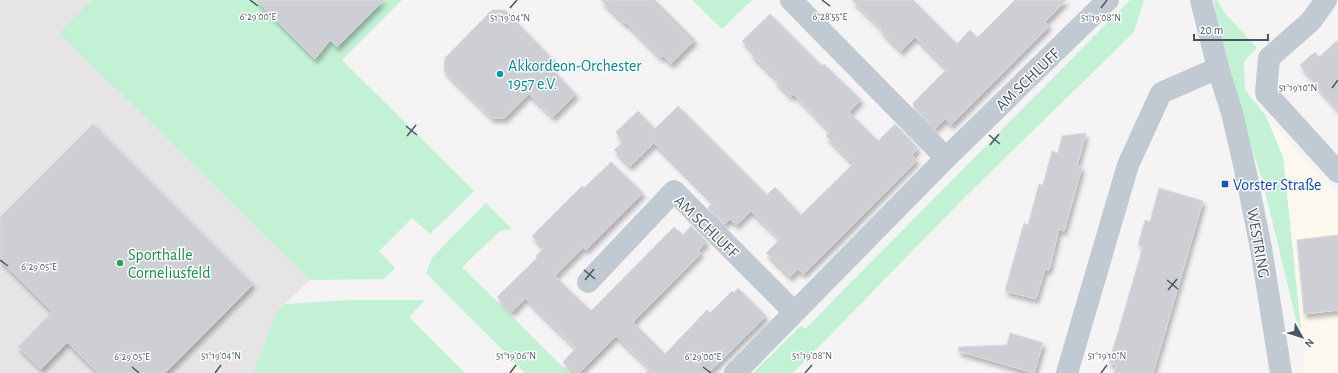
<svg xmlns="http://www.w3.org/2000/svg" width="1338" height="373" font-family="'Alegreya Sans',sans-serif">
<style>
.commercial{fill:#fdf9ef}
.education{fill:#e6e4e5}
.green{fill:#c3f1d5}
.building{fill:#cdcfd5;stroke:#d7d9de;filter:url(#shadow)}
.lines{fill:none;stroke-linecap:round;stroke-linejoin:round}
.minor{stroke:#c1cad2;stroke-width:22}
.ticks{fill:none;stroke:#4a5661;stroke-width:1.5}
.culture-dot{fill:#0f9aa8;stroke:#fff;stroke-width:1.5}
.transit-dot{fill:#1a4fb4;stroke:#fff;stroke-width:1.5}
.leisure-dot{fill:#2e9e5b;stroke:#fff;stroke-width:1.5}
.labels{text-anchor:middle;stroke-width:3;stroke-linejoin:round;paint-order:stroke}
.culture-label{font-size:16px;fill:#0d838f;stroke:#fff;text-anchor:start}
.street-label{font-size:16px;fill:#4a5661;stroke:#fff}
.transit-label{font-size:16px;fill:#164399;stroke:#fff;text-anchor:start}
.leisure-label{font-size:16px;fill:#27864d;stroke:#fff;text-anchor:start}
.ticks-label{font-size:10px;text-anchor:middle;fill:#4a5661;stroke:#fff;stroke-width:3;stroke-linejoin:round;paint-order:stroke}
</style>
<defs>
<filter id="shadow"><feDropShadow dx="2.5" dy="4.5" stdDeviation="2" flood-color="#0004"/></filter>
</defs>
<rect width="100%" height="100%" fill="#f5f3f3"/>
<path class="commercial" d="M1266,116l72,81v176h-33l-22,-216z"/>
<path class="education" d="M0,0h91l-32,33 251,247 -33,31 -24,62h-253z"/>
<g class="green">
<path d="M91,0h311l-60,60 132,131 -44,43 -18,-16 -33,33 16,17 -11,11 -74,1 -251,-247z"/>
<path d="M692,0h60l-30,29z"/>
<path d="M1130,0h14l-10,32 -168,164 -173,177h-40l48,-47 4,3z"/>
<path d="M1214,0h3l7,12 33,36 -13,13 1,29 21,26 17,41 20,191 -41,-169 -41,-124z"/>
<path d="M486,203l26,26 -12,2 -38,36 107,106h-44l-99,-100 6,-15 20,-21z"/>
<path d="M352,300h73l-16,17 56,56h-212l24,-62 8,-7z"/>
</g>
<g class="building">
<path d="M256,0h128l-47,47 -7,-7 -15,19z"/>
<path d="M601,0h54l40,40 -24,24 -8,-8 -2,2 -35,-35 -1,1z"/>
<path d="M852,0h61l44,44 13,-14 7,8 38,-38h51l-21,22 4,4 -98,99 -6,-6 -10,10 -22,-23 1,-1 -1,-2 34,-34 -32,-32 -14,14 -20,-20v-3z"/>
<path d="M492,10h13l47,48v11l24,25 -23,23 -24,-23 -24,24h-13l-48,-47 1,-13z"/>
<path d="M770,14l52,52 2,-2 37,36 -12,12 29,29 17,-17 23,24 -6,7 5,5 -89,90 -25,24 -5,-5 -8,8 -24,-24 14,-14 -29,-28 -15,14 -6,-6 -5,5 -17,-16 5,-6 -59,-59 -24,23 -16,-16 8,-7 -6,-11 22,-21 17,18 23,-23 89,89 8,-8 26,28 52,-51 -27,-28 4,-5 -36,-37 -3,3 -16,-16 2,-1 -26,-26 2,-2 -11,-11z"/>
<path d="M1338,40v70l-28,-31 1,-1 -11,-13 15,-13 4,5z"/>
<path d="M93,124l160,160 -88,89h-67l-31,-31 -26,27 -23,-22 34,-35 -52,-52v-43z"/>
<path d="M1086,133l-9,33 5,1 -18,64 -5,-2 -10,41 -4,-1 -9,30 -31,-8 19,-68 4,2 11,-41 4,1 9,-34 6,2 4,-17z"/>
<path d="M611,162l32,31 -57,57 -2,-3 -29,29 36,35 83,-84 9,8 8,-9 16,16 -9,8 3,3 -68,69 32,32 42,-44 3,3 22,-22 2,2 4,-5 28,28 -58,57h-62l4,-4 -34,-33 -37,37h-5l-11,-11 13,-14 -31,-30 -20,-20 -13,14 -15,-15 40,-39 -1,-2 8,-8 -12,-12 50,-50 2,2z"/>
<path d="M1159,188l44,13 -50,172h-39l3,-8 -8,-2 34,-116 -5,-2 7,-25 5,2z"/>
<path d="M1338,235v75l-34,4 -7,-74z"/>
<path d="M1010,333l33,10 -9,30 -76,-22 1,-4 48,-2z"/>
</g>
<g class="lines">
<g class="minor">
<path d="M791,0l155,158"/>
<path d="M1201,0l17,68 14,45 13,56 16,79 20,125"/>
<path d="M1326,0l-15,21 -42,37 -3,35 72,79"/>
<path d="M588,282l86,-91 120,121"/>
<path d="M735,373l211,-215 162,-158"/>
<path d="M1067,373l61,-208 33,-72 57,-25"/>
</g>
</g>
<path class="ticks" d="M250,0l8,6M822,0l8,6M510,8l7,-8M1101,8l6,-8M1332,88l6,-8M406,126l11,9M989,135l11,9M407,136l9,-11M990,145l9,-11M0,260l8,6M584,270l11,9M585,280l9,-11M1167,280l11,9M1168,290l9,-11M132,367l7,6M703,367l8,6M215,373l6,-8M510,373l6,-8M805,373l7,-8M1101,373l6,-8"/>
<circle class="culture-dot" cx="500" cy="74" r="4"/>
<rect class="transit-dot" x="1221" y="180" width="8" height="8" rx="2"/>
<circle class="leisure-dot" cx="120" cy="263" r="4"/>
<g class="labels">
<g class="culture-label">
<text x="508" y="71">Akkordeon-Orchester<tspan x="508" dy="18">1957 e.V.</tspan></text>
</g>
<g class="street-label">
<text transform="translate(1027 79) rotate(-44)" y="6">AM SCHLUFF</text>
<text transform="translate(707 226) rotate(44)" y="6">AM SCHLUFF</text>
<text transform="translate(1259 243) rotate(80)" y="6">WESTRING</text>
</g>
<g class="transit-label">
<text x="1233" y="190">Vorster Straße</text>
</g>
<g class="leisure-label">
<text x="128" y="260">Sporthalle<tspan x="128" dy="18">Corneliusfeld</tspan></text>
</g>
</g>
<g class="ticks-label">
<text x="258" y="20">6°29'00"E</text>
<text x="830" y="20">6°28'55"E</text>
<text x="1101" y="21">51°19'08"N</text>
<text x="510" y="21">51°19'04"N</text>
<text x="1298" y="91">51°19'10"N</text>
<text x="39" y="270">6°29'05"E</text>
<text x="221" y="359">51°19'04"N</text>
<text x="516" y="359">51°19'06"N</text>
<text x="812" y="359">51°19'08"N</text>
<text x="1107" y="359">51°19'10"N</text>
<text x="132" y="360">6°29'05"E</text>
<text x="703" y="360">6°29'00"E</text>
</g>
<g transform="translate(1302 337) rotate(129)" stroke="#ffffff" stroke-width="3" paint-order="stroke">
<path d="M0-3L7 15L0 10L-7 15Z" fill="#4a5661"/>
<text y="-6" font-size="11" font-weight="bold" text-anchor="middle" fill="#4a5661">N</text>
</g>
<path d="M1194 34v6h74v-6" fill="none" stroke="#4a5661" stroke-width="2"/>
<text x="1200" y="34" font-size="12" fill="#4a5661" stroke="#ffffff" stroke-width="3" paint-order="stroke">20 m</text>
</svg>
